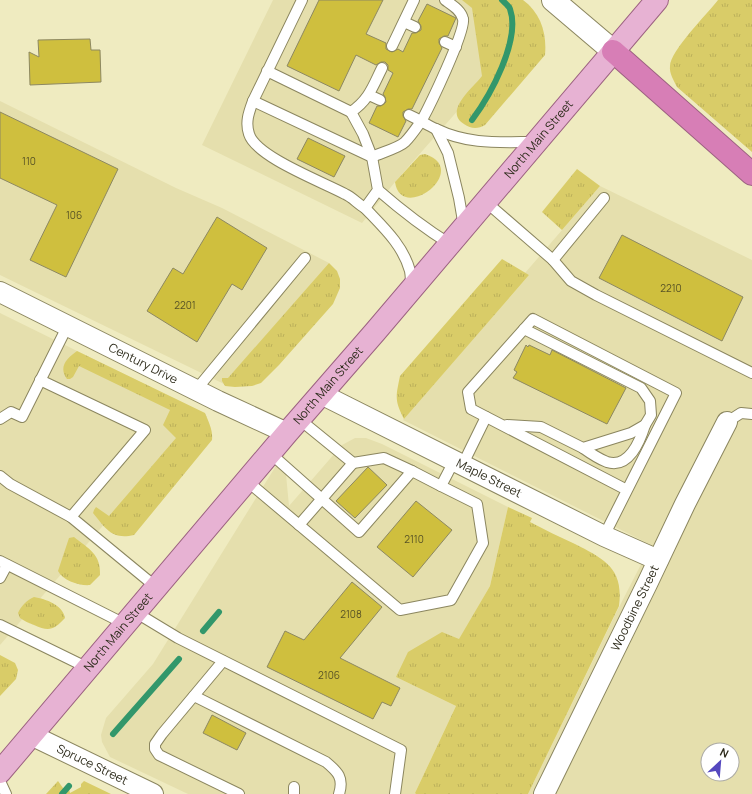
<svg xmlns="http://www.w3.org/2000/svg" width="752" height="794" font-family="Manrope,sans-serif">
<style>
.built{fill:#e5dfad;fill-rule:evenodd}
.grass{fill:url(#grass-tufts)}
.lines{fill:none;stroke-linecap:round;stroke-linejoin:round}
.stream{stroke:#32976b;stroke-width:6}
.building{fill:#cfbf3e;stroke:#8d8861}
.service-casing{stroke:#8b865f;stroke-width:12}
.minor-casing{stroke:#8b865f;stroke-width:22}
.tertiary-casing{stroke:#8b865f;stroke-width:24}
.primary-casing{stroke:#9c6280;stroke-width:24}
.motorway-casing{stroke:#9c6280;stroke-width:24}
.service{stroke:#fff;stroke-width:10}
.minor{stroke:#fff;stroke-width:20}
.tertiary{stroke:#fff;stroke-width:22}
.primary{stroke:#e7b2d3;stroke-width:22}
.motorway{stroke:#d77eb6;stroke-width:22}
.labels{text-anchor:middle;stroke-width:4;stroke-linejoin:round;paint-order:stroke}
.number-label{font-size:10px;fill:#575225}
.street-label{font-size:12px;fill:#2f2d1d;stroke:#fff}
</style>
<defs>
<pattern id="grass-tufts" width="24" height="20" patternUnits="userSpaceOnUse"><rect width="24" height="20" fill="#d9cc68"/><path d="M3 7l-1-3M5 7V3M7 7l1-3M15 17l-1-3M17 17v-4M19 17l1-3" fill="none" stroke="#bbb05a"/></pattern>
</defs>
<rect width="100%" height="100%" fill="#efebc0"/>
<g class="built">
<path d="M273,0h202l12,33 -5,50 -87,99 -33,41 -160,-78z"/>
<path d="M0,101l176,87 46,20 107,55 -105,121 -224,-109z"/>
<path d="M600,186l152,74v534h-224l88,-181 35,-68 -248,-125 126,-145 -4,-2zM708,750h24v24h-24z"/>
<path d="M0,313l201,99 -201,233z"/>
<path d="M355,438h11l16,6 126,63 -18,79 -31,54 -63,37 60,29 -41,87 1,1h-228l-78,-37 -8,-15 -1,-7 5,-17 47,-54 131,-211 5,53 53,-61z"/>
</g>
<g class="grass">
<path d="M462,0h61c18,13 24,34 22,55l-60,70c-7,4 -14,4 -21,-1 -21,-13 9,-36 18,-48l-10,-68z"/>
<path d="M718,0h34v152l-75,-65c-3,-6 -8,-14 -7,-21 0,-15 38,-53 48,-66z"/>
<path d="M425,154c47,16 -24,70 -30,28l25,-27z"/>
<path d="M577,169l23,17 -38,44 -20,-18z"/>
<path d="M502,259l27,16 -125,144c-10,-19 -8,-23 -4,-43z"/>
<path d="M329,263l8,8 3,8v9l-7,16 -54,61 -18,18 -9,3 -17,1 -10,-1 -3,-5v-3h6z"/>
<path d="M77,351l128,62c4,10 8,17 7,27l-78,95c-22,5 -28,-6 -41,-22l1,-3 2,-3 13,9 67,-78 -13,-13 7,-15 -91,-44 -6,11 -3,2h-3c-9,-12 0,-21 10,-28z"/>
<path d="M508,507l24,11 -2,4c15,8 30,15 45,22 29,15 49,24 44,62l-91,188h-112l-1,-1 41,-87 -60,-29 12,-25 34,-20 17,7 31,-53z"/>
<path d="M74,537c15,12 27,17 26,38l-10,10c-10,1 -27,-4 -32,-14l11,-33z"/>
<path d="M34,597c12,2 29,8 31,21 -11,12 -16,14 -31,7 -5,-2 -10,-4 -14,-7l-2,-5c3,-7 9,-13 16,-16z"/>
<path d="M0,655l15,8 3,7 -2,9 -16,17z"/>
<path d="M58,781l5,7h4l2,1 1,4 11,-6v-3l3,-3 27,13h-65z"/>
</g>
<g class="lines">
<g class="stream">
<path d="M472,120c18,-24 49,-80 38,-111 -1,-3 -5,-6 -8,-9"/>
<path d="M203,631l16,-19"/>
<path d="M113,734l66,-75"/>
<path d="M62,794l7,-8"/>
</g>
</g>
<g class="building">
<path d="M319,0h64l-17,34 20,9v6l6,3 6,-3 5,3 9,-19h4l5,-3v-4l-3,-5 9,-17 29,14 -8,18h-4l-5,3v4l3,5 -30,61h-4l-5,3v4l3,5 -8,16 -29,-14 8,-17h4l5,-4 -1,-5 -2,-3 10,-21 -5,-3v-5l-3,-3h-4l-5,3 -20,-10 -17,36 -52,-25z"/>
<path d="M90,39l1,11h9l1,32 -71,3 -1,-33 10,5 -1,-17z"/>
<path d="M0,112l118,57 -52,108 -36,-17 27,-55 -57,-27z"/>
<path d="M308,138l37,18 -11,21 -37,-18z"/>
<path d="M217,217l50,31 -25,42 -10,-6 -35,58 -50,-31 26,-43 10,6z"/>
<path d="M622,235l121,62 -21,44 -123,-63z"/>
<path d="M526,345l2,2 1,-2 21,10 2,-5 74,38 -19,36 -94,-46 4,-6 -3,-2z"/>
<path d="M368,467l19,18 -32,33 -19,-17z"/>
<path d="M416,501l36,29 -39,47 -36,-30z"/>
<path d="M352,582l30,25 -42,51 60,30 -9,18 -9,-4 -9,17 -106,-52 18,-36 19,9z"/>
<path d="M212,715l34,18 -9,17 -34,-17z"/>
</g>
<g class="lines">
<defs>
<g id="service">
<path d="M302,0l-49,101c-4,11 -8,21 -4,33 7,23 74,48 96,60 7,3 13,10 20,14l13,-18 -6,-33 -9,-23 -12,-22c18,-12 22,-26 31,-44"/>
<path d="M404,22l11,5"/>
<path d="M445,42l11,5"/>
<path d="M392,46l22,-46"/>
<path d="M267,71l84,41"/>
<path d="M369,95l11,5"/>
<path d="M253,101l119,56c8,-4 27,-9 33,-15 6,-6 12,-15 17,-22 7,-13 44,-89 41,-101 -2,-9 -11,-14 -18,-19"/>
<path d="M409,115c9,4 18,10 27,14 33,16 64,13 100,13"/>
<path d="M436,129l12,24 11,45 5,29"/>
<path d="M378,190c23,20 46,38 72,54"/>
<path d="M486,202l67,58 51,-62"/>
<path d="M365,208c18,19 38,37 45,63 1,5 1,11 1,16"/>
<path d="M553,260l18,21 25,14 156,78"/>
<path d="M40,380l105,50 -74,87"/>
<path d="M196,390l109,-132"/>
<path d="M0,419l11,-7 11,5 46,-92"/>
<path d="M299,419l54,44 31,-5 28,13"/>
<path d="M727,422l14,-9 11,1"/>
<path d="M507,425l34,2 42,21 48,-15 14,-8 6,-10 -1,-14 -9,-13 -117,-59"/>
<path d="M583,448c7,5 16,11 24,14 22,7 33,-21 38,-37"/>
<path d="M270,453l89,79 53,-61 29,15 13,-25"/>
<path d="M462,466l24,-49"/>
<path d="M0,476l10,8 61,33 85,70"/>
<path d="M247,481l153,129 51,-10 32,-57 -6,-39 -36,-18"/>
<path d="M299,525l54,-62"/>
<path d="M604,536l72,-143 -143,-74 -65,73 3,17 156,81"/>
<path d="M0,561l125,63"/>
<path d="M0,578l7,-13"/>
<path d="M135,612l43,26 223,112 -6,44"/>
<path d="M0,625l88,43"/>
<path d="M223,661l-61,73 -7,10v5l4,6 80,39"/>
<path d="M194,696l132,66c12,10 18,16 13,32"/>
<path d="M0,781l6,13"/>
<path d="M294,787v7"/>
</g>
<g id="minor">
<path id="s1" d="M0,292l218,109 69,32"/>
<path id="s2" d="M321,394l283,142 54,24"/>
<path id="s3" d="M31,735l122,59"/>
<path id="s4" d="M544,794l103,-210 38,-80 42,-82"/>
</g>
<path id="tertiary" d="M553,0l60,51"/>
<g id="primary">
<path id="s5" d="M0,772l287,-339 88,-101 282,-332"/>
</g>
<path id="motorway" d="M613,51l139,123"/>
</defs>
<use href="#service" class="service-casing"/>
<use href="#minor" class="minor-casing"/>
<use href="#tertiary" class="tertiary-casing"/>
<use href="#primary" class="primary-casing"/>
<use href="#motorway" class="motorway-casing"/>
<use href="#service" class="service"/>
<use href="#minor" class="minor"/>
<use href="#tertiary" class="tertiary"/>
<use href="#primary" class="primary"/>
<use href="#motorway" class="motorway"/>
</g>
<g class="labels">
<g class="number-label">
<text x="29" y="165">110</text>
<text x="74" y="219">106</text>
<text x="671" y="292">2210</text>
<text x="185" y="309">2201</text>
<text x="414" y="543">2110</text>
<text x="351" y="618">2108</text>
<text x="329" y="679">2106</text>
</g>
<g class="street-label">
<text dy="4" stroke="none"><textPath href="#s5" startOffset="831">North Main Street</textPath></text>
<text dy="4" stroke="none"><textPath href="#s1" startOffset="160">Century Drive</textPath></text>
<text dy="4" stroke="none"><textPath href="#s5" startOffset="507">North Main Street</textPath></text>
<text dy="4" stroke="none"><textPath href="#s2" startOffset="188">Maple Street</textPath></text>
<text dy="4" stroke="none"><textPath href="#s4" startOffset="207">Woodbine Street</textPath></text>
<text dy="4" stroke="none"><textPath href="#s5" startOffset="183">North Main Street</textPath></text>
<text dy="4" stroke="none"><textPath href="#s3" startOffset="68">Spruce Street</textPath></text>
</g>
</g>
<g transform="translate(720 762) rotate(26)"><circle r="19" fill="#ffffff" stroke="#acaba5"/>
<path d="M0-3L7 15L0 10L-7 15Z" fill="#5548bf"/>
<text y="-6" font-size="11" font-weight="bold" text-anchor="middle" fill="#2f2d1d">N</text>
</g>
</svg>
